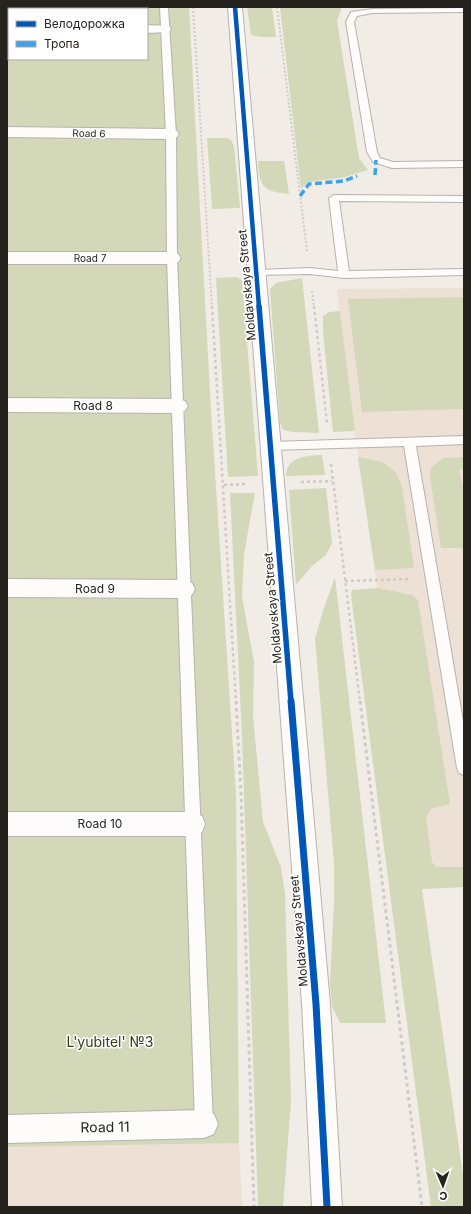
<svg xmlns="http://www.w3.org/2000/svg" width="471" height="1214" font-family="Inter,sans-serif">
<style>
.built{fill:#ede0d4}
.green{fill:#d2d8b8;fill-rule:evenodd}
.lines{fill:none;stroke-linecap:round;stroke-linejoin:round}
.lane-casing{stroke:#b7b2ad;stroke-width:2}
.street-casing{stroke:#b7b2ad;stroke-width:2}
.path-far2{stroke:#cdcbc9;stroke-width:2;stroke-dasharray:2 2;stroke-linecap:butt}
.path-far1{stroke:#cdcbc9;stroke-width:2.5;stroke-dasharray:3 3;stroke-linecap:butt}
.path{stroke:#cdcbc9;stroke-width:3;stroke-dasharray:3.5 3.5;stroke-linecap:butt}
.lane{fill:#fdfcfb;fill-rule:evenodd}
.street{fill:#fdfcfb;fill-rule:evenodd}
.quiet{stroke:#3ea2ea;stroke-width:3.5;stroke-dasharray:7 3.5;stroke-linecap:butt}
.cycleway-far2-casing{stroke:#fff;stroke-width:6}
.cycleway-far1-casing{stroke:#fff;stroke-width:8}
.cycleway-casing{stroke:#fff;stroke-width:10}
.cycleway-far2{stroke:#0057b8;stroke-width:4.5}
.cycleway-far1{stroke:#0057b8;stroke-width:5.5}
.cycleway{stroke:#0057b8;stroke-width:7}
.labels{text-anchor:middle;stroke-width:3;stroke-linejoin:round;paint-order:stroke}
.far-street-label{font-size:10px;fill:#26221d;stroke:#fff}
.street-label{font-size:12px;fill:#26221d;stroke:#fff}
.near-park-label{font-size:14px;fill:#354114;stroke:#fff}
.near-street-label{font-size:14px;fill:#26221d;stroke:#fff}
</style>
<rect width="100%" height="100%" fill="#f2ece6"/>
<g class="built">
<path d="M464,288v599l-42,2 -66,-447 -19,-153z"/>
<path d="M239,1143l3,64h-235v-60z"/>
</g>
<g class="green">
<path d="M7,7h182l22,404 25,383 3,349 -232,4zM9,9h138v50h-138z"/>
<path d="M247,7h25l4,30h-15l-10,-2z"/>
<path d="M280,7h62l-5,14 22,137 9,12 -23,7 -37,5 -7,7z"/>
<path d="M207,138h20l4,2 3,7 6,61 -28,1z"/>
<path d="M258,161h26l5,33c-26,-2 -30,-8 -31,-33z"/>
<path d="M237,277l5,3 16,196 -30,1 -12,-199z"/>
<path d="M302,278l17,155 -26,-1 -10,-2 -3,-7 -10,-134 6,-6z"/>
<path d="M464,297v112l-102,3 -14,-113z"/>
<path d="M340,311l15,120 -22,1 -10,-100v-16l6,-4z"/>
<path d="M322,455l3,20 -39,1c1,-20 20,-20 36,-21z"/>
<path d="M358,457l25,5 13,11 6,14 12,81 -39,2z"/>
<path d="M464,457v12h-5l5,24v55h-23l-11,-71 1,-9 12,-10z"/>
<path d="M326,488l6,55 -6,12 -14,11 -16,19 -7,-95z"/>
<path d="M230,493h25l-11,61 -2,43 12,65 -1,54 10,106 18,45 4,27 6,207 -8,106h-25l-16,-471z"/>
<path d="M335,577l51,446h-46l-8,-17 -2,-22 4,-83v-37l-19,-226 9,-30z"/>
<path d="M378,588l34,7 6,5 32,204 -19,5 -5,8 6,45 4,5h28v20l-42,2 42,294v24h-33l-80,-612 1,-5z"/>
</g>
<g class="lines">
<defs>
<g id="lane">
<path d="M160,7h8l8,127 1,124 36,866 -3,6 -6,3 -6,-3 -3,-6 -28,-866 -1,-124z"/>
<path d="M464,8v4l-92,1 -15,3 -3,6 23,130 3,6 13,4 71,-1v6l-72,1 -19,-6 -6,-10 -21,-130 5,-10 21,-3z"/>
<path d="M334,195l130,1v6l-125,-1 10,70 115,-2v6l-120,3 -34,-4 -57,1 -1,-2 5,-3 53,-2 28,3 -9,-73z"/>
<path d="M464,436v8l-48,2 48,281v48l-5,-2 -2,-5 -53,-322 -133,4 -4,-1 -2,-3 2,-3 4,-1z"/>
</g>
<g id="street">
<path d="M228,7h14l88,997 12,203h-30l-10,-203z"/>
<rect x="7" y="23" width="2" height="8"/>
<path d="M147,25l22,1 2,3 -2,3 -22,1z"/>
<path d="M7,127l164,2 6,2 2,3 -2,3 -6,2 -164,-2z"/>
<path d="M7,252h165l6,2 3,4 -3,4 -6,2h-165z"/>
<path d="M7,398l171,1 7,2 3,5 -3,5 -7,2 -171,-1z"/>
<path d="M7,579l177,1 8,3 3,6 -3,6 -8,3 -177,-1z"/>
<path d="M7,812h186l9,4 3,8 -3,8 -9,4h-186z"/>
<path d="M204,1110l10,4 4,10 -4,10 -10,4 -197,5v-28z"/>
</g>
</defs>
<use href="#lane" class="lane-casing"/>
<use href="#street" class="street-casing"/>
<g class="path-far2">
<path d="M193,7l19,300"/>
<path d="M277,7l30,244"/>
<path d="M312,291l2,16"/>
</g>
<g class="path-far1">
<path d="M212,306l24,396"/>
<path d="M314,306l13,117"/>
<path d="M331,464l29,238"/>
<path d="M301,482l31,-1"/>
<path d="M224,485l22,-1"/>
<path d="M345,581l65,-2"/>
</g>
<g class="path">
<path d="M236,701l5,93 13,413"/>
<path d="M360,701l62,506"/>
</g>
<use href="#lane" class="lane"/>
<use href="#street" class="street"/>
<g class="quiet">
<path d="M375,175l1,-15"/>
<path d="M300,196l9,-12 35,-3 13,-5"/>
</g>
<defs>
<path id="cycleway-far2" d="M235,7l24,300"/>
<path id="cycleway-far1" d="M259,306l32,396"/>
<path id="cycleway" d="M291,701l25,303 11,203"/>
</defs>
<use href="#cycleway-far2" class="cycleway-far2-casing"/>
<use href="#cycleway-far1" class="cycleway-far1-casing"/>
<use href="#cycleway" class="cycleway-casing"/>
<use href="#cycleway-far2" class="cycleway-far2"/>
<use href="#cycleway-far1" class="cycleway-far1"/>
<use href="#cycleway" class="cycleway"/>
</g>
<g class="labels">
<g class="far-street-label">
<text transform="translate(89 133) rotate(1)" y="4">Road 6</text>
<text x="90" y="262">Road 7</text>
</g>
<g class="street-label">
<text transform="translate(247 285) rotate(-95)" y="4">Moldavskaya Street</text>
<text x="93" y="410">Road 8</text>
<text x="95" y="593">Road 9</text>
<text transform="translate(273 608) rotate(-95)" y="4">Moldavskaya Street</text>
<text x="100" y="828">Road 10</text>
<text transform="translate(299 931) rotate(-95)" y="4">Moldavskaya Street</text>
</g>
<g class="near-park-label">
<text x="110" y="1047">L'yubitel' №3</text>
</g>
<g class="near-street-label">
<text transform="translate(105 1127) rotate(-1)" y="5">Road 11</text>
</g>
</g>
<rect width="471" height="1214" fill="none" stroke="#26221d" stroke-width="16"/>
<rect x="8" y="8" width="140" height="52" fill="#ffffff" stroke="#a8a7a5"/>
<rect x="16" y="21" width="20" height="6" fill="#0057b8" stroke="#a8a7a5"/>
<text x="44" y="28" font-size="12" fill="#26221d">Велодорожка</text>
<rect x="16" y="41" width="20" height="6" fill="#3ea2ea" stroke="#a8a7a5"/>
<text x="44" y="48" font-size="12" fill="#26221d">Тропа</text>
<g transform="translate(443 1186) rotate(178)" stroke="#ffffff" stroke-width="3" paint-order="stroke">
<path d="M0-3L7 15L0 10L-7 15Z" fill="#26221d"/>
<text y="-6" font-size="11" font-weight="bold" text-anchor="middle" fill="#26221d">С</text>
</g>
</svg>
